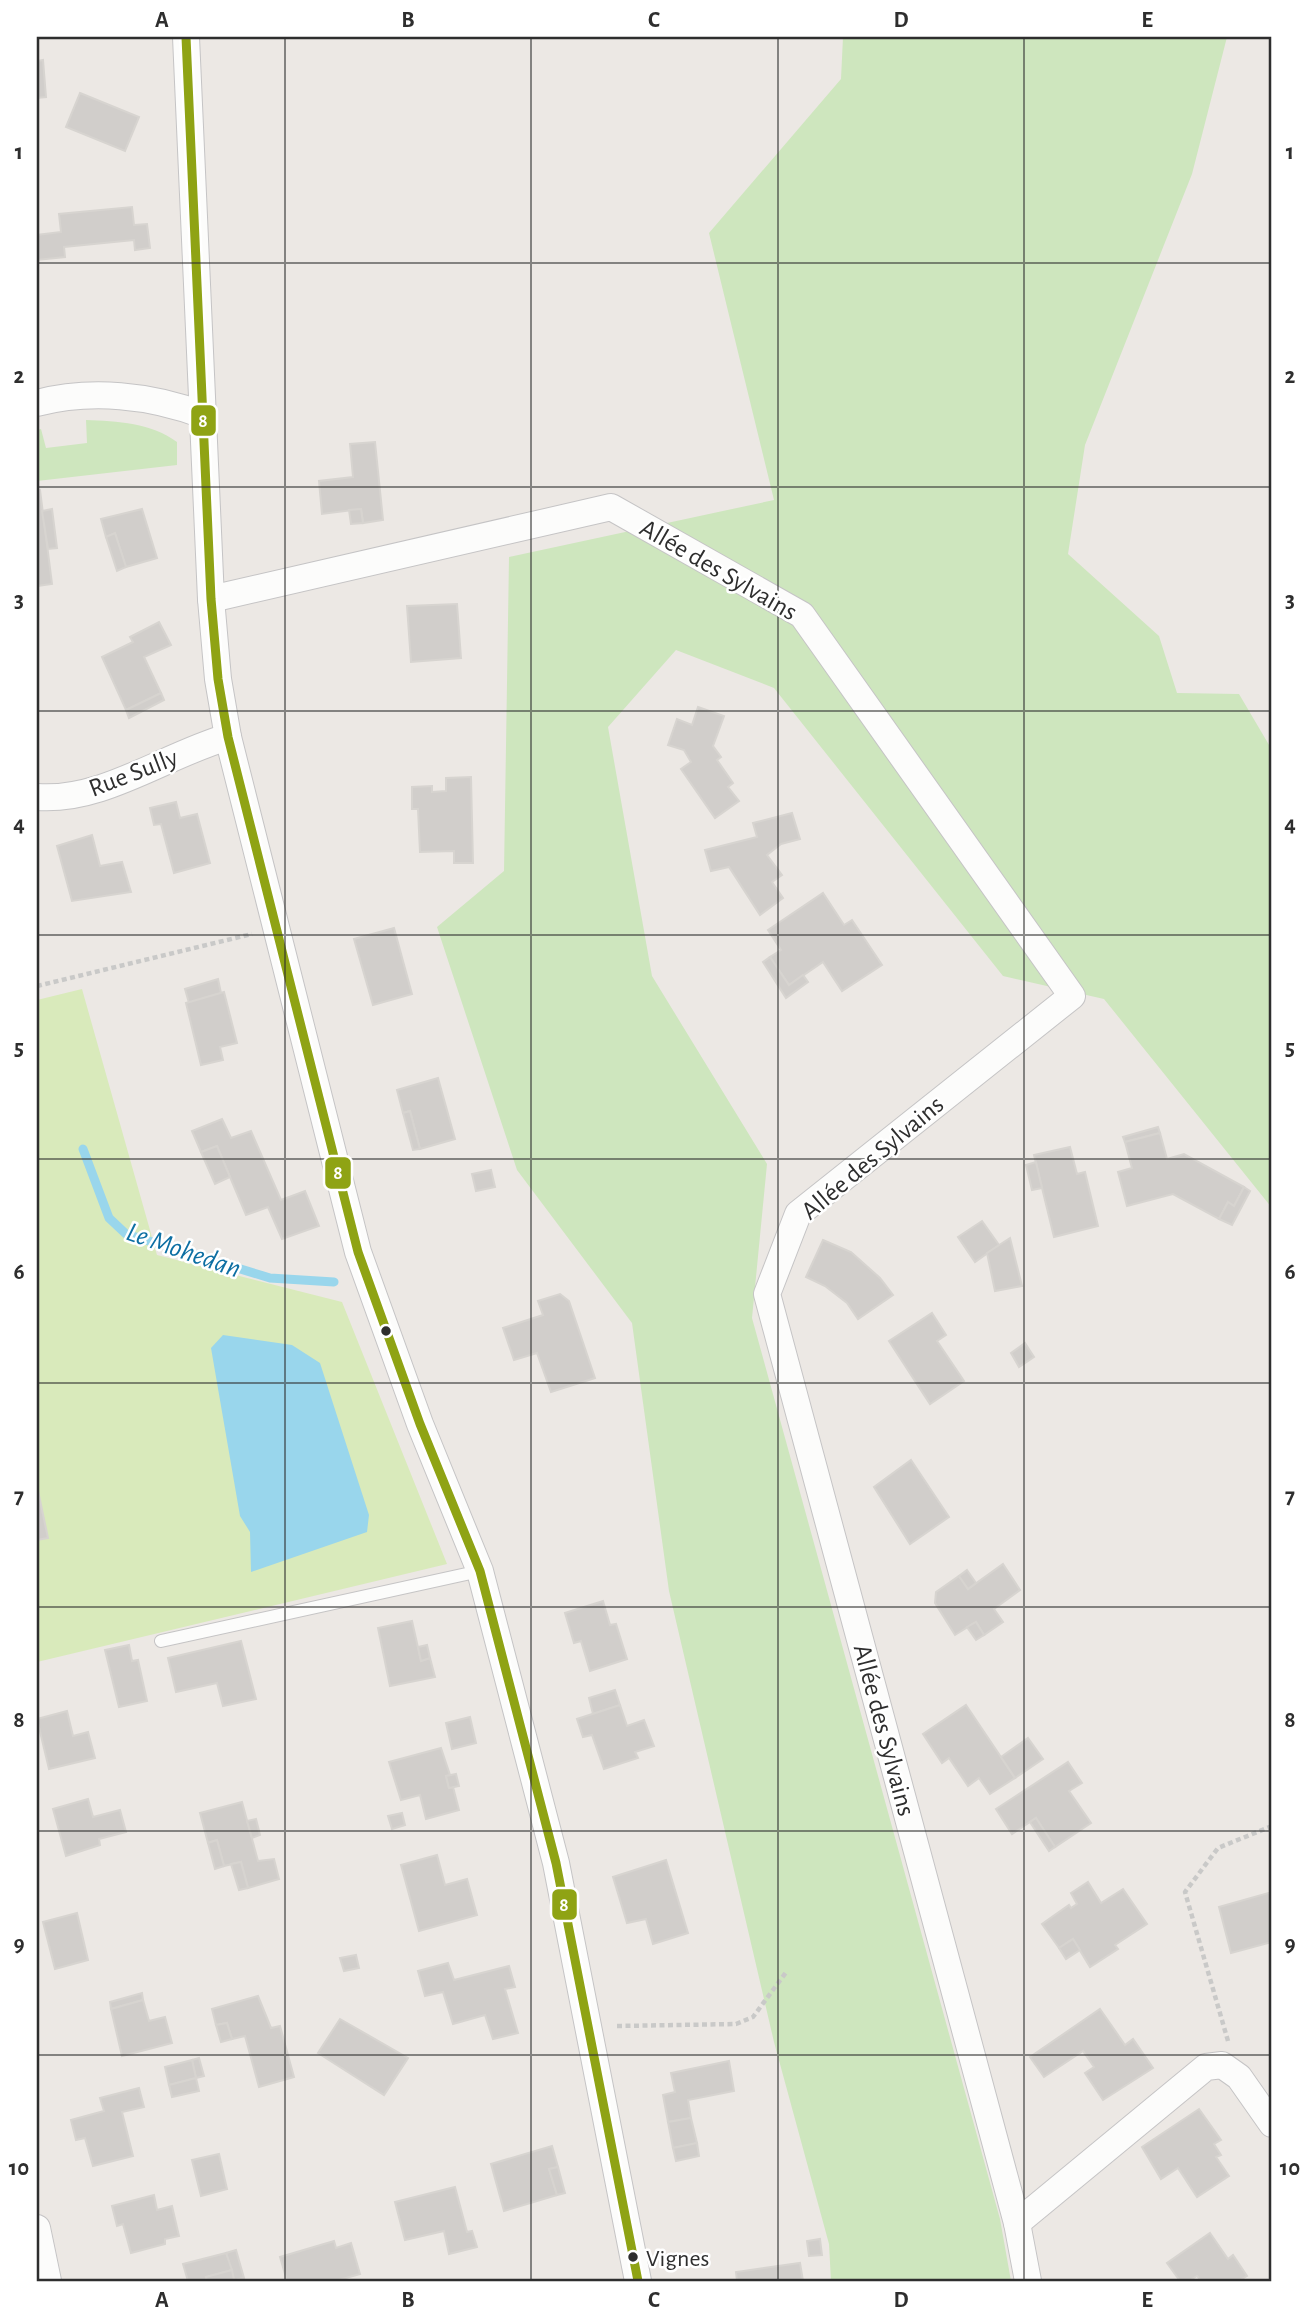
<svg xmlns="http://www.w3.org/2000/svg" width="1309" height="2318" font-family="'Alegreya Sans',sans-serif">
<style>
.green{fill:#cee6be}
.pitch{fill:#d9eabb}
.water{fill:#99d6ec}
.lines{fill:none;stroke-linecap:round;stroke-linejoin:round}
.stream{stroke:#99d6ec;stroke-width:9}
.building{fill:#d1cecb;stroke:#d7d4d0;stroke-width:2}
.lane-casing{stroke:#c5c4c5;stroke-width:14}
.street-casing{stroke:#c5c4c5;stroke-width:28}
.path{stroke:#c9c9c8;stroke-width:4.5;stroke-dasharray:5 3.5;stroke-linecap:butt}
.lane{stroke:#fcfcfb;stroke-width:12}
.street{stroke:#fcfcfb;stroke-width:26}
.bus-1-casing{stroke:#fff;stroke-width:14}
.bus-1{stroke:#8fa314;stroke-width:9}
.grid{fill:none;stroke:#2e2e2e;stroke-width:2;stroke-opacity:0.55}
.bus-dot{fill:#2e2e2e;stroke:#fff;stroke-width:2.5}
.labels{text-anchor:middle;stroke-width:5;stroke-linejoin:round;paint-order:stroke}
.bus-label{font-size:24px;fill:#2e2e2e;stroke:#fff;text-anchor:start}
.street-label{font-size:26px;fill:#2e2e2e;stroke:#fff}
.water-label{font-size:28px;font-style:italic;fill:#0d6fa3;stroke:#fff}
.line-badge{stroke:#fff;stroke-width:2.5}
.badge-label{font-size:19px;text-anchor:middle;font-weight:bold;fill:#fff}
.neatline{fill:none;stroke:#2e2e2e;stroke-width:2.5}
.grid-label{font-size:23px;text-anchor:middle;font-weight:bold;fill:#2e2e2e}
</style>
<rect width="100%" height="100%" fill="#ece8e4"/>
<g class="green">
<path d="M843,37h384l-35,137 -107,271 -17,109 91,82 18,57 62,1 33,56v458l-168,-209 -101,-23 -229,-288 -98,-38 -68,77 44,249 115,188 -15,154 248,901 11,62h-180l-2,-37 -55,-202 -105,-451 -37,-268 -115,-153 -80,-243 67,-56 5,-314 265,-57 -65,-267 132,-154z"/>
<path d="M86,420c31,1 66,3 91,22v23l-140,16v-51l4,-1 5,19 41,-5z"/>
</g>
<path class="pitch" d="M82,989l75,266 185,47 105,262 -410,98v-662z"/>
<path class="water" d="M223,1335l69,10 28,18 49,152 -2,17 -116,40 -1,-40 -10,-16 -29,-168z"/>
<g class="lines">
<path class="stream" d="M83,1149l26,69 17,16 144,44 64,4"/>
</g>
<g class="building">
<path d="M43,60l3,37 -9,1v-37z"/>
<path d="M80,93l59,24 -14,34 -59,-24z"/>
<path d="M132,207l2,18 13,-1 3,24 -15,2 -1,-10 -70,7 1,10 -28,3v-25l24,-3 -2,-18z"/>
<path d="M375,442l8,78 -20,3 -2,-14 -39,5 -3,-33 34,-4 -3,-33z"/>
<path d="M40,490l12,94 -15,2v-95z"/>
<path d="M52,509l5,39 -9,1 -6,-38z"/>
<path d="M142,509l15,49 -31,9 -11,-34 -9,4 -5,-18z"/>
<path d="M361,509l2,14 -12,1 -2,-14z"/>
<path d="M115,533l11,34 -9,4 -11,-34z"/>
<path d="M457,604l4,54 -50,4 -4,-56z"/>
<path d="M159,622l12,23 -27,12 17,36 -35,17 -24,-53 31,-15 -3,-5z"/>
<path d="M161,693l3,7 -35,18 -3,-8z"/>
<path d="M698,707l26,9 -11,30 8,11 -4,3 16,23 -5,4 11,14 -24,17 -34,-49 10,-7 -7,-12 -16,-5 9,-26 15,6z"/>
<path d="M471,777l2,86h-19v-12l-34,1 -2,-43h-6v-22l20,-1v6l14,-1v-13z"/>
<path d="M176,802l4,16 17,-4 13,49 -36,10 -13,-49 -7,1 -4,-17z"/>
<path d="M792,813l8,26 -19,5 -14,11 15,20 -10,7 11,16 -23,17 -31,-48 -18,4 -6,-21 52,-13 -4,-14z"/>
<path d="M92,835l8,31 22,-4 9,30 -59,9 -15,-55z"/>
<path d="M823,893l21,32 8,-5 30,45 -40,26 -19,-29 -34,23 -19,-28 11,-7 -13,-20z"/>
<path d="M394,928l18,66 -39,11 -19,-66z"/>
<path d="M770,957l19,28 14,-10 5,7 -22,16 -23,-36z"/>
<path d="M218,979l3,14 -32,10 -4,-14z"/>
<path d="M224,992l13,51 -17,4 3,13 -22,5 -15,-62z"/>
<path d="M438,1078l17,61 -35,10 -10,-38 -7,2 -6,-23z"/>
<path d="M410,1111l10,38 -7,1 -10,-37z"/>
<path d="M222,1119l9,19 20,-7 30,69 24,-9 14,35 -37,13 -14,-32 -22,8 -29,-69 -16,6 -9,-21z"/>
<path d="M1158,1127l2,6 -35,9 -2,-5z"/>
<path d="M1160,1133l7,26 17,-5 60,33 -10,19 -6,-4 -9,17 -46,-25 -46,12 -9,-34 14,-4 -7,-26z"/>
<path d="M217,1146l13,31 -15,7 -14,-32z"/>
<path d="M1070,1147l7,27 8,-2 13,54 -44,11 -20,-82z"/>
<path d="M1036,1162l6,26 -10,2 -6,-25z"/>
<path d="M491,1170l4,17 -19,4 -4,-17z"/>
<path d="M1244,1187l6,4 -18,34 -13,-6 9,-17 6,4z"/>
<path d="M982,1221l17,24 -24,17 -17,-25z"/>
<path d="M1010,1238l12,48 -27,5 -8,-38z"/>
<path d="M823,1240l28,12 29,26 13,17 -35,24 -11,-16 -22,-17 -19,-9z"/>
<path d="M560,1294l9,7 26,77 -44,14 -14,-39 -23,7 -11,-32 40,-13 -5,-14z"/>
<path d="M932,1313l14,22 -9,6 27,40 -34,23 -41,-63z"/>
<path d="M1025,1343l9,14 -15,10 -8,-14z"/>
<path d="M911,1460l38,57 -39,27 -36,-57z"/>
<path d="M37,1486l11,52 -11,2z"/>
<path d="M1003,1564l17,26 -26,19 9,13 -19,13 -8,-13 -21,13 -20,-32 1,-11 23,-16 9,13z"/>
<path d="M967,1570l9,13 -8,6 -9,-13z"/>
<path d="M603,1601l7,24 6,-1 11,35 -37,12 -9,-30 -7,2 -9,-30z"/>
<path d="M412,1621l9,40 9,-3 5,19 -45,9 -12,-58z"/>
<path d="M976,1622l8,13 -8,5 -9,-13z"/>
<path d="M241,1641l15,58 -33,7 -6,-23 -41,9 -8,-34z"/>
<path d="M129,1645l3,16 6,-1 9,41 -28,6 -14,-57z"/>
<path d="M427,1645l3,13 -9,3 -3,-14z"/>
<path d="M615,1690l5,15 -27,9 -4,-16z"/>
<path d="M620,1705l7,21 17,-6 10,26 -19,6 3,6 -34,11 -12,-34 -9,2 -6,-18z"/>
<path d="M966,1705l49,73 -25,16 -11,-16 -11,8 -19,-28 -7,5 -19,-29z"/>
<path d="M67,1711l6,25 15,-4 7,26 -46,11 -12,-50z"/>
<path d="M470,1717l6,26 -24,6 -6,-26z"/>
<path d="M1028,1738l15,21 -28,19 -14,-21z"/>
<path d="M441,1748l9,27 -4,1 3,12 4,-1 6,23 -33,9 -6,-24 -19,5 -12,-38z"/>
<path d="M1068,1762l14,21 -13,8 22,32 -36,24 -19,-29 -24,16 -16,-25z"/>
<path d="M456,1774l3,12 -10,2 -3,-12z"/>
<path d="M88,1799l5,18 27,-7 6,22 -27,7 1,6 -34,11 -13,-47z"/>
<path d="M242,1802l16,59 16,-2 5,20 -31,9 -7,-26 -17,4 -7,-26 -9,3 -8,-30z"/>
<path d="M402,1813l3,12 -13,4 -4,-13z"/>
<path d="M1036,1818l19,29 -6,4 -19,-29z"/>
<path d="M256,1819l4,16 -8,3 -5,-17z"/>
<path d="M217,1840l7,26 -9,3 -7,-26z"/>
<path d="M437,1855l8,30 22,-6 10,36 -58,16 -18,-66z"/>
<path d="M666,1860l22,73 -35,11 -7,-25 -19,4 -14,-46z"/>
<path d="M241,1862l7,26 -9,2 -8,-26z"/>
<path d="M1088,1882l13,21 22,-14 24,35 -32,21 3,4 -28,18 -17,-28 -14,9 -17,-24 27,-19 2,3 6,-4 -6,-11z"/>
<path d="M1272,1892v50l-41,11 -12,-46z"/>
<path d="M77,1913l11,47 -33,9 -12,-47z"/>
<path d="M1073,1939l7,11 -14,9 -7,-11z"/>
<path d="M356,1955l3,13 -15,3 -4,-13z"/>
<path d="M448,1963l6,17 55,-14 6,21 -10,2 13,44 -25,6 -8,-24 -32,9 -10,-32 -18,4 -7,-25z"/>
<path d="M142,1993l1,7 -32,9 -1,-7z"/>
<path d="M258,1996l13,32 9,-2 14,51 -35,10 -14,-51 -13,3 -5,-16 -11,2 -4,-16z"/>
<path d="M143,2000l6,21 16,-4 7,26 -50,13 -11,-47z"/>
<path d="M1100,2009l25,36 8,-6 20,29 -50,32 -18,-27 9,-6 -11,-16 -39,26 -14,-20z"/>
<path d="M340,2019l68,39 -24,37 -66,-42z"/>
<path d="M227,2023l5,16 -11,3 -5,-17z"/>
<path d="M199,2058l5,18 -8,2 -4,-18z"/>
<path d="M192,2060l4,18 -27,7 -4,-18z"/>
<path d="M729,2061l5,30 -46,9 3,18 -23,4 -5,-27 12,-3 -4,-19z"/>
<path d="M196,2078l3,13 -27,6 -3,-12z"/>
<path d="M139,2088l5,19 -22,5 11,44 -40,10 -8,-28 -9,2 -5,-20 33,-9 -4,-13z"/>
<path d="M1199,2109l22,31 -7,4 7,11 -5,2 13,19 -32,21 -19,-29 -17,11 -19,-32z"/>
<path d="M691,2118l6,25 -24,5 -5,-26z"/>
<path d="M697,2143l2,13 -23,5 -3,-13z"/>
<path d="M552,2146l6,21 -9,2 8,26 -53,16 -13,-47z"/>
<path d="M219,2154l8,35 -26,7 -9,-36z"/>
<path d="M558,2167l7,26 -8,2 -8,-26z"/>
<path d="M455,2187l12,45 5,-1 5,16 -28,7 -5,-23 -39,9 -10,-38z"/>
<path d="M154,2195l3,15 15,-4 7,30 -14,3v5l-34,9 -8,-29 -6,2 -5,-20z"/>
<path d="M1210,2233l18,26 5,-4 14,21 -5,3 2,2h-43l-4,-5 -8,5h-9l-13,-18z"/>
<path d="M820,2239l2,16 -13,1 -2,-15z"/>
<path d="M334,2241l2,7 15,-5 9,31 -25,7h-48l-7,-24z"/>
<path d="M236,2250l8,28 -10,2 -8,-27z"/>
<path d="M226,2253l6,17 -26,7 1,4h-19l-5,-17z"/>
<path d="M800,2263l3,18h-66l-1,-9z"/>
<path d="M232,2270l2,10 -27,1 -1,-4z"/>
</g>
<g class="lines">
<defs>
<path id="lane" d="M161,1641l319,-70"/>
<g id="street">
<path d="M186,37l25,562 7,80 10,58 130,515 62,172 60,147 76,292 82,418"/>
<path d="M37,403c54,-14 113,-8 166,12"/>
<path d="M211,599l400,-92 191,108 270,381 -274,218 -31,80 250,929 189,-156 16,-2 17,12 33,47"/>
<path d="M37,797c66,5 128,-42 191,-60"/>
<path d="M1017,2223l11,58"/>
<path d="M37,2228l11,53"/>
</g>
</defs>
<use href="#lane" class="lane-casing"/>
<use href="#street" class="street-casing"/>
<g class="path">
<path d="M37,986l215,-52"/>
<path d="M617,2026l119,-2 17,-7 34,-46"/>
<path d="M1228,2041l-43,-149 33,-44 54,-22"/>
</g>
<use href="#lane" class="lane"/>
<use href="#street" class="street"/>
<defs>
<path id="bus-1" d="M186,37l25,562 7,80 10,58 130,515 62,172 60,147 76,292 82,418"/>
</defs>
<use href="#bus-1" class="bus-1-casing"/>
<use href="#bus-1" class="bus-1"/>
</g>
<path class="grid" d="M285,37v2244M531,37v2244M778,37v2244M1024,37v2244M37,263h1235M37,487h1235M37,711h1235M37,935h1235M37,1159h1235M37,1383h1235M37,1607h1235M37,1831h1235M37,2055h1235"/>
<g class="bus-dot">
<circle cx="386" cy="1331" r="6"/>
<circle cx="633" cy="2257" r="6"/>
</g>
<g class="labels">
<g class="bus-label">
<text x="646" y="2266">Vignes</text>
</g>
<g class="street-label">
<text transform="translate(719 569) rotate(30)" y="9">Allée des Sylvains</text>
<text transform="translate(133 772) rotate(-21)" y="9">Rue Sully</text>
<text transform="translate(872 1157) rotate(-40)" y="9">Allée des Sylvains</text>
<text transform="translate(885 1730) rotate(75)" y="9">Allée des Sylvains</text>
</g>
<g class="water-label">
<text transform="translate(184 1249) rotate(19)" y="10">Le Mohedan</text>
</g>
</g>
<g class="line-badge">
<rect x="190" y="404" width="27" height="33" rx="7" fill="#8fa314"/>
<rect x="324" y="1156" width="28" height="34" rx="7" fill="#8fa314"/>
<rect x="551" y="1888" width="27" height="33" rx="7" fill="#8fa314"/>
</g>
<g class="badge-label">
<text x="203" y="427">8</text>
<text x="338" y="1179">8</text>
<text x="564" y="1911">8</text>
</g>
<rect width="1309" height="2318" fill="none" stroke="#ffffff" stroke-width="77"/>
<rect x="38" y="38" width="1232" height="2242" class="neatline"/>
<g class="grid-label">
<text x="162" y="27">A</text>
<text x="408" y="27">B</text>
<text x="654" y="27">C</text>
<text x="901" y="27">D</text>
<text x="1147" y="27">E</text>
<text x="19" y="159">1</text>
<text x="1290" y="159">1</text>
<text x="19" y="383">2</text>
<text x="1290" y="383">2</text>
<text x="19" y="607">3</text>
<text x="1290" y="607">3</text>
<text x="19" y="831">4</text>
<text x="1290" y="831">4</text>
<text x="19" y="1055">5</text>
<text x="1290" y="1055">5</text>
<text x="19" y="1279">6</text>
<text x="1290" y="1279">6</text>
<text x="19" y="1503">7</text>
<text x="1290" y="1503">7</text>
<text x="19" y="1727">8</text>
<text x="1290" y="1727">8</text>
<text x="19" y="1951">9</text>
<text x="1290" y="1951">9</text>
<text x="19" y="2175">10</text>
<text x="1290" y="2175">10</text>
<text x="162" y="2307">A</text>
<text x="408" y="2307">B</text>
<text x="654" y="2307">C</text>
<text x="901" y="2307">D</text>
<text x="1147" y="2307">E</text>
</g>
</svg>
